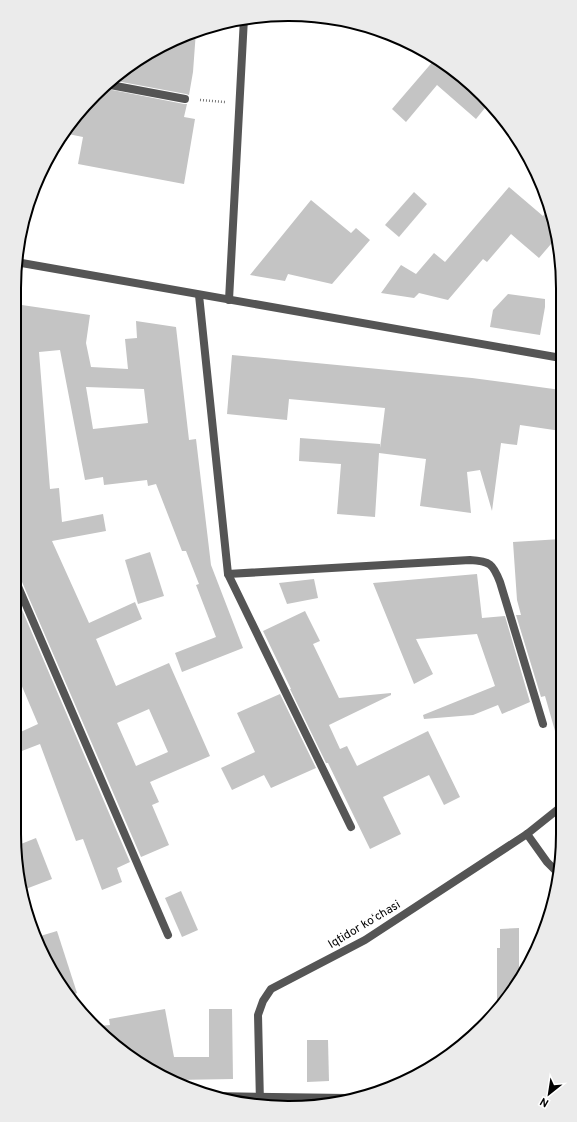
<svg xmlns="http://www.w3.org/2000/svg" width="577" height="1122" font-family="Overpass,sans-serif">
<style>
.building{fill:#c4c4c4;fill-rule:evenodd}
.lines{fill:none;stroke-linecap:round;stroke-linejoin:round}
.path{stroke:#777;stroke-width:2.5;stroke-dasharray:1 2;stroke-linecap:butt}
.service{stroke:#555;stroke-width:8}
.minor{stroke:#555;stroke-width:8}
.tertiary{stroke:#555;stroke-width:8}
.labels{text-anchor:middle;stroke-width:3;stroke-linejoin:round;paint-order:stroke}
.street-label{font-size:12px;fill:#000;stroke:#fff}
.rim{fill:none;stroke:#000;stroke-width:2}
</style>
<rect width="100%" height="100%" fill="#fff"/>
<g class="building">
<path d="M196,31l-3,41 -4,23 -3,-1 -75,-14 40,-29z"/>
<path d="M435,59l34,23 20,21 -13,16 -39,-34 -31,37 -14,-13z"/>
<path d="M102,88l82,16h3l-3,13 11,2 -11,65 -106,-20 5,-27 -20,-4 8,-12z"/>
<path d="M509,187l34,29 6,-7 8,28 -18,21 -28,-24 -24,28 -4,-3 -35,41 -29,-7 -5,5 -33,-5 20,-28 15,9 18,-21 11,9z"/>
<path d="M414,192l13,12 -28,33 -14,-12z"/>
<path d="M311,200l40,33 5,-5 14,12 -38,44 -44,-10 -3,7 -35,-6z"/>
<path d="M508,294l37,5v8l-5,28 -50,-8 3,-17z"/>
<path d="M15,304l75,11 -4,28 5,24 37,2 -3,-30 12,-1 -1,-17 40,6 13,113 7,-1 15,126 32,83 -61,24 -7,-19 41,-16 -20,-52 3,-1 -13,-33h-4l-26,-67 -8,2 -1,-6 -43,5 -1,-8 -18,3 -25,-130 -21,2 11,137 9,-1 3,34 41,-8 3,17 -54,10 37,82 46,-21 7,17 -46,20 20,47 53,-23 41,93 -60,26 9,20 -7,3 17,40 -28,12 -122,-282 -2,-3h-3zM86,387l58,2 4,34 -55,6zM149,709l19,43 -32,14 -19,-43z"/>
<path d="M232,355l240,23 89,12v41l-41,-6 -3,20 -16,-2 -9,68 -12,-41 -13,2 4,41 -51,-7 6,-47 -47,-6 -4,64 -38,-3 4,-50 -42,-3 1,-23 80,6v4l5,-40 -96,-9 -2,21 -60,-6z"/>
<path d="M561,539l1,198 -5,1 -12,-42 -4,1 -25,-82h5l-4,-15 -4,-58z"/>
<path d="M150,552l14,44 -26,8 -13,-44z"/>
<path d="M477,574l5,44 23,-2 25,86 -28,12 -4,-9 -25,10 -49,4 -1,-4 72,-29 -18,-52 -61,5 17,35 -19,10 -41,-101z"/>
<path d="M314,579l4,19 -31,6 -8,-21z"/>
<path d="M14,591l116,271 -13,6 5,14 -20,8 -19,-51 -7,2 -36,-97 -26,10v-19l24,-11 -20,-47 -4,2z"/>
<path d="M305,611l15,30 -7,3 26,54 52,-5v2l-62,30 11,24 7,-3 10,20 71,-35 32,66 -16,8 -15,-30 -46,22 18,37 -31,15 -42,-86h-2l-36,-74h1l-28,-58z"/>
<path d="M280,694l36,74 -45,20 -7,-13 -32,15 -11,-22 34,-16 -18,-39z"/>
<path d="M36,838l16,41 -29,11 -7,-44z"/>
<path d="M181,891l17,39 -16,7 -17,-39z"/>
<path d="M519,928v53l-13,19 -9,11v-63h3v-19z"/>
<path d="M57,931l20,62 -8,4 -32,-60z"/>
<path d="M165,1009l9,48h35v-48h23l1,70 -58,1 -39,-18 -38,-36 12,-1 -1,-6z"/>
<path d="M307,1040h21l1,41 -22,1z"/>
</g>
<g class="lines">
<path class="path" d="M200,100l25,2"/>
<g class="service">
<path d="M228,574l242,-14c20,1 23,4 30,22l43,142"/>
<path d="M527,834l20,28 12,12"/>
</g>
<g class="minor">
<path d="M105,84l80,15"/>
<path d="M199,295l29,279 123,253"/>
<path d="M229,300l15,-282"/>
<path d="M14,577l154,358"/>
<path d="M211,1096l137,2"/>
</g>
<g class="tertiary">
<path d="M16,262l545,96"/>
<path d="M260,1103l-2,-88 5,-14 8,-12 94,-49 162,-106 35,-28"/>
</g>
</g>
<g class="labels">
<g class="street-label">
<text transform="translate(364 924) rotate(-31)" y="4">Iqtidor koʻchasi</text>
</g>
</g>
<path d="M0 0H577V1122H0ZM288 21H289A267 267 0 0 1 556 288V834A267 267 0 0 1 289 1101H288A267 267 0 0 1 21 834V288A267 267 0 0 1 288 21Z" fill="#ebebeb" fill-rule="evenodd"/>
<path class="rim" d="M288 21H289A267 267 0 0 1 556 288V834A267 267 0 0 1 289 1101H288A267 267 0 0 1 21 834V288A267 267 0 0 1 288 21Z"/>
<g transform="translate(549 1094) rotate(210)" stroke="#ffffff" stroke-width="3" paint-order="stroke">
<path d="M0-3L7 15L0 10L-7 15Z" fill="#000000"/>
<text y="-6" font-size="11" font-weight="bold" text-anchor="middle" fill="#000000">N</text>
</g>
</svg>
